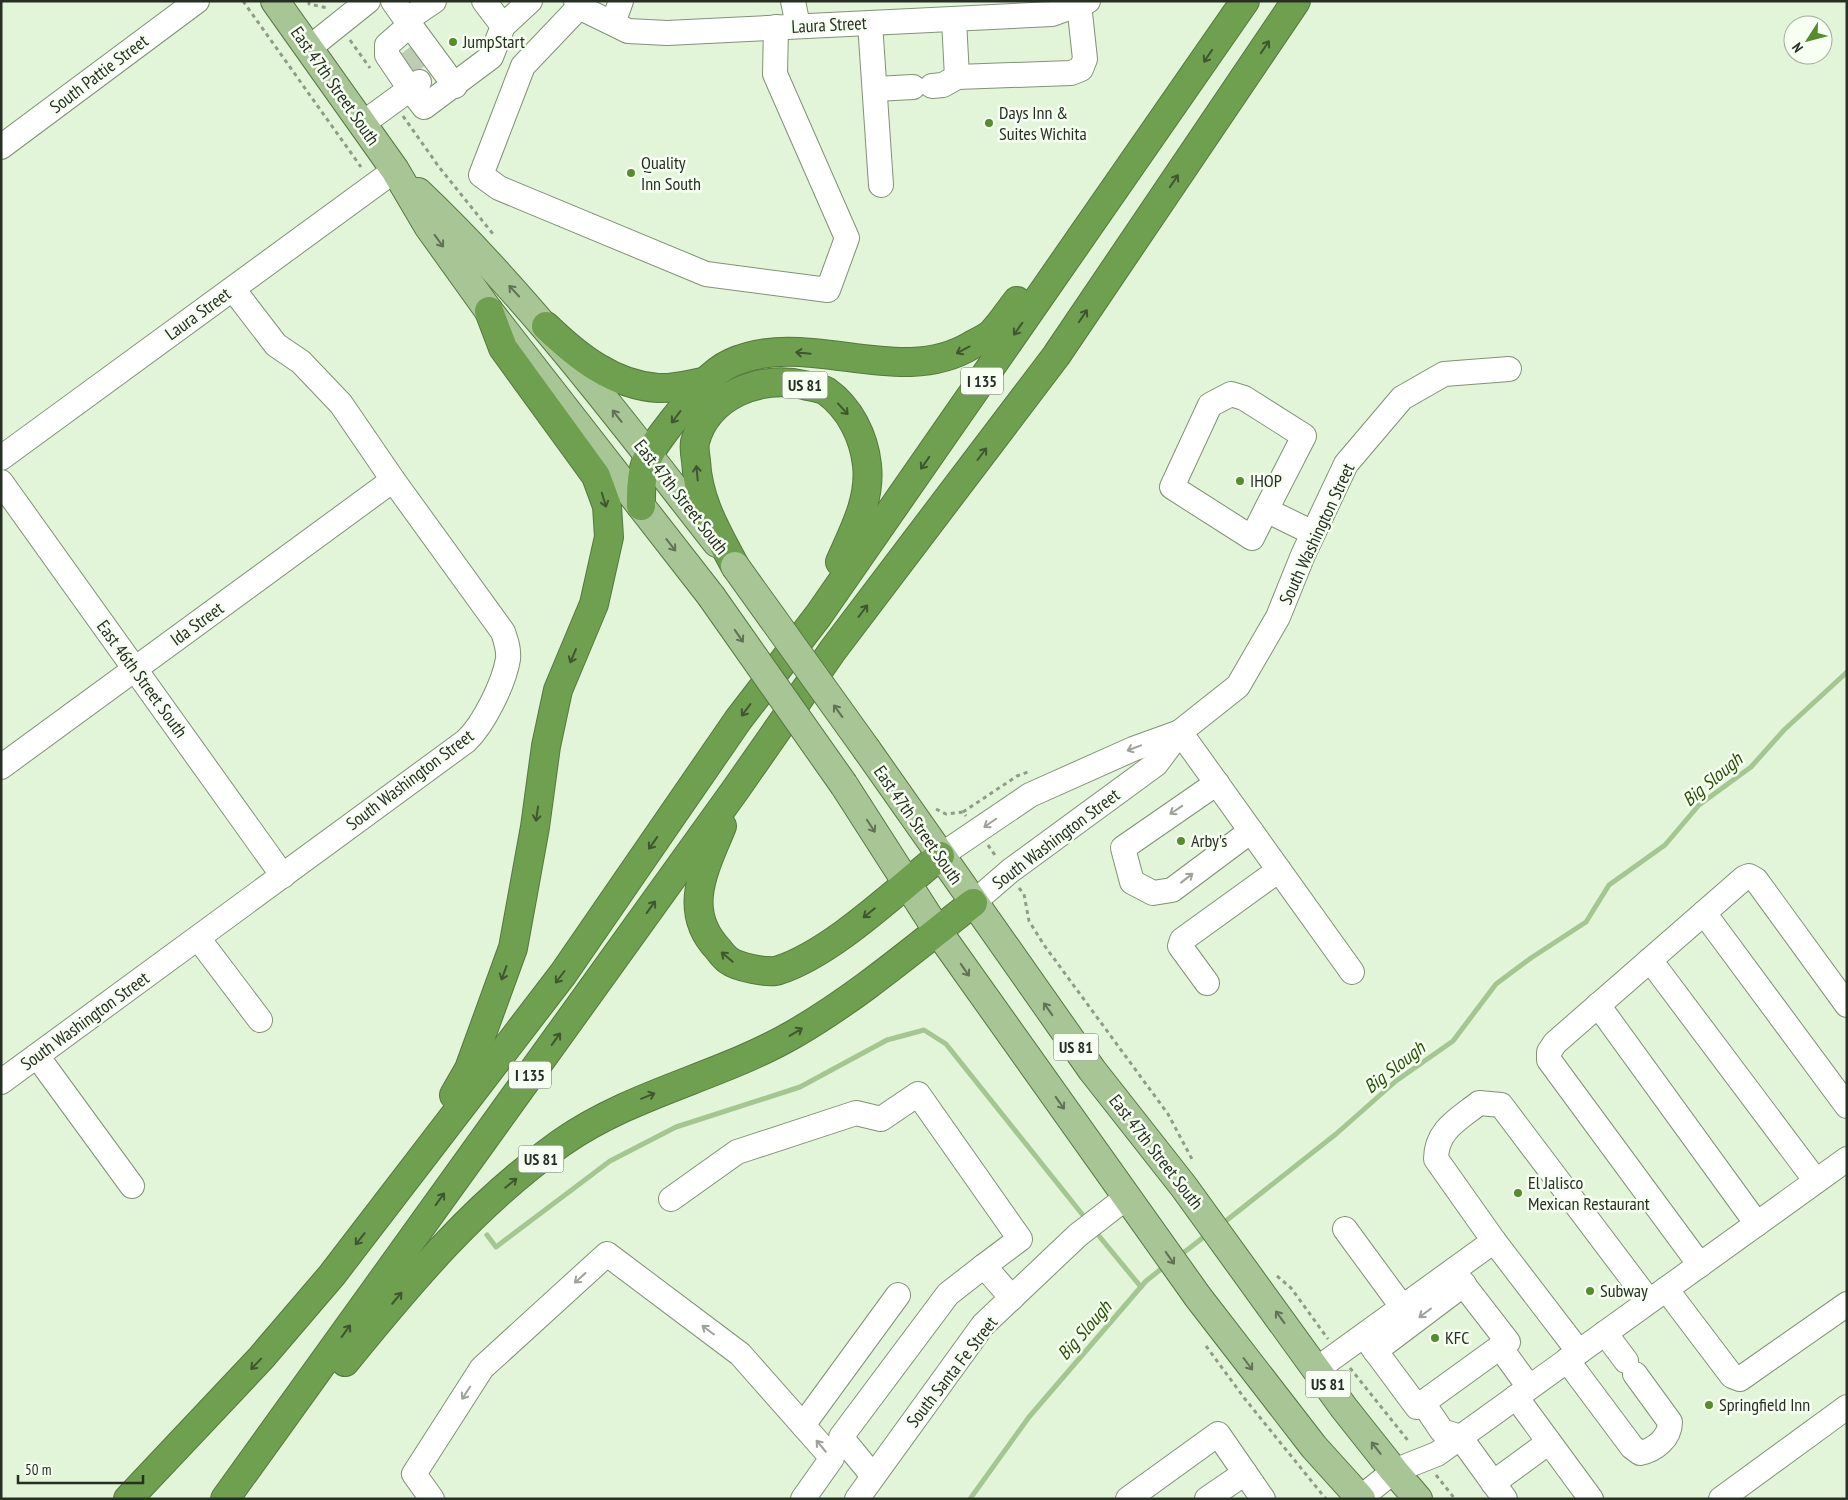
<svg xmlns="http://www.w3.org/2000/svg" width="1848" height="1500" font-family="'PT Sans Narrow',sans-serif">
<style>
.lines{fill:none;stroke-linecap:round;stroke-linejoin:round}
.stream{stroke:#a4c791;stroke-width:5}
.minor-tunnel{stroke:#bdcdb4;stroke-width:24;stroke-dasharray:24 12;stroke-linecap:butt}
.minor-casing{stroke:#819277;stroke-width:26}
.major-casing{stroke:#557840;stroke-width:30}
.highway-casing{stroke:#557840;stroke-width:30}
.path{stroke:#8f9c87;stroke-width:3;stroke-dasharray:4 4;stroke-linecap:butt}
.minor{stroke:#fff;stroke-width:24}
.major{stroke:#a8c695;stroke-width:28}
.highway{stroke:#6ea04f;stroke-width:28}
.major-bridge-casing{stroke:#557840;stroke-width:30;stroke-linecap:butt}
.major-bridge{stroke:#a8c695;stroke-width:28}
.oneway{stroke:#405632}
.oneway2{stroke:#617256}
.oneway3{stroke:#9ea19c}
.poi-dot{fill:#548d2a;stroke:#f7fff3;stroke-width:2}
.labels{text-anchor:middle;stroke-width:5;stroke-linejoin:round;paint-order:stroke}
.shield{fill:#f7fff3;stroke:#656d61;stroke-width:1}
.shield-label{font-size:16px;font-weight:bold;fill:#272e23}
.street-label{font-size:18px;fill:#272e23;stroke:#f7fff3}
.poi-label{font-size:18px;fill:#272e23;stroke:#f7fff3;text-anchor:start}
.water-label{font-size:19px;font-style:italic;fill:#285201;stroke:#f7fff3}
</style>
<rect width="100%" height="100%" fill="#e3f5d8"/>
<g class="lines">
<g class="stream">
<path d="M1222,1224l114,-90 60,-53 57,-40 43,-57 35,-26 55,-36 23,-37 56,-40 34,-40 52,-38 33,-37 63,-58"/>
<path d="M487,1235l9,12 114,-86 66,-34 124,-40 87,-47 37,-10 22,14 136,170"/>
<path d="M1099,1236l42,51"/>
<path d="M1178,1257l31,-24"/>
<path d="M970,1499l59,-82 117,-136 19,-15"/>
</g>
<path class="minor-tunnel" d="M406,65l12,-9"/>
<defs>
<g id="minor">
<path d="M393,1l17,24 -23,20v10l23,34 9,-7"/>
<path d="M484,1l19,25"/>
<path d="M576,1l11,10 41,20 39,2 385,-19 36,-13"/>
<path d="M793,1l5,25"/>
<path d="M581,5l-58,61 -42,109 18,13 207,86 122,16 19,-52 -72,-164 1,-47"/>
<path d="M406,20l28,-19"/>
<path d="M954,20l3,57"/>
<path d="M613,23l8,-22"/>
<path d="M870,23l11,162"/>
<path d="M410,25l45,61"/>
<path d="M308,49l60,-48"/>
<path d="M932,86l11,-1 14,-8 114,-4 10,-4 4,-10 -6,-55"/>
<path d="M875,89l38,-2"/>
<path d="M362,124l48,-35 14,18 67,-50 12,-31 27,-25"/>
<path d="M1,147l196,-146"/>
<path d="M1,458l394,-288"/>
<path d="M1,482l282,394"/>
<path d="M1266,510l38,-74 -60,-38 -13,-4 -21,11 -38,82 80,51 14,-28 47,23"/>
<path d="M1180,732l172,240"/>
<path d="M1,767l392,-287"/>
<path d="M1217,783l-94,65 9,34 21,11 19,-3 79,-59"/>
<path d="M940,856l90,-61 103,-46 47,-17"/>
<path d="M973,903l37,-32 146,-107 24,-32 58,-46 40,-69 25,-62 43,-91 56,-66 42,-24 65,-5"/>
<path d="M1704,913l143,193"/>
<path d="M198,938l62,82"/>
<path d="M1650,960l166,221"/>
<path d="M1207,983l-27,-37 2,-6 97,-70"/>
<path d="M1598,1005l159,219"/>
<path d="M37,1056l95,130"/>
<path d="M1,1082l465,-341c18,-17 38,-58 42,-82 1,-10 -2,-18 -5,-27l-110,-152 -52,-76 -40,-42 -25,-17 -43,-56"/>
<path d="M671,1199l66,-47 119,-39 25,6 37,-25 102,145 -36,27 28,32"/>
<path d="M1345,1229l58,79"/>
<path d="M1700,1265l-151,-205v-8l6,-9 189,-165 5,-2 7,4 91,125"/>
<path d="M1453,1271l55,71 -8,5 29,40"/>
<path d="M1666,1289l66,87 8,3 107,-75"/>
<path d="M1605,1333l21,28"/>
<path d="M1365,1337l52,70 83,-60"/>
<path d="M1375,1351l89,-67"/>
<path d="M1579,1352l-85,-111 -58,-82c0,-29 23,-40 43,-56l22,2 148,196"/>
<path d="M1567,1360l65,87 8,6c15,-3 30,-15 30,-31l-35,-48"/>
<path d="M1317,1369l177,-128"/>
<path d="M1516,1397l75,102"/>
<path d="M1423,1403l19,28 18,6 45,62"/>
<path d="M803,1425l95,-130"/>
<path d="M873,1476l-32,-39 107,-143 36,-28"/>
<path d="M1493,1483l56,-41"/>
<path d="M432,1499l-18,-25 68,-106 125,-114 133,100 92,104 -29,41"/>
<path d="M857,1499l126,-174 95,-90 49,-38"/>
<path d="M1128,1499l90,-65 27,39"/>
<path d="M1207,1499l38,-26 18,26"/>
<path d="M1359,1499l35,-28 43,-17 410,-295"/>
<path d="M1721,1499l126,-92"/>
</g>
<g id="major">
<path d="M275,1l120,169 33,56 61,85 222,285"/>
<path d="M418,192c112,106 204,230 299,351"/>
<path d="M867,750l225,320 92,117 160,221 50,63 24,28"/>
<path d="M844,785l93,145 261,367 116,150 47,52"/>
</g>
<g id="highway">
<path d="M546,326c31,30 67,59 112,62 16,1 33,-4 49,-7"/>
<path d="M641,506c-1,-46 7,-53 34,-88 15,-19 34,-45 56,-55 77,-35 167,27 241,-18 6,-3 14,-7 19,-11 10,-10 18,-23 26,-33"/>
<path d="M735,566c-18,-34 -37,-65 -39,-105 -1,-6 -2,-13 -1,-19 12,-46 65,-68 109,-57 7,2 17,3 22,6 24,17 38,46 41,74 4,35 -14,67 -27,97"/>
<path d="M722,826c-17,42 -41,84 -4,123 3,4 6,8 10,11 9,7 41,14 51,10 53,-17 117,-79 161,-114"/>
<path d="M454,1095l15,-26 44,-121 22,-121 11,-81 12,-56 36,-86 15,-67 -2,-31 -11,-30 -93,-128 -14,-37"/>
<path d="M345,1362c65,-80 131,-159 216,-219 71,-50 159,-66 233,-109 64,-37 121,-86 179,-131"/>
<path d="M128,1499l133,-141 71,-83 231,-301 175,-254 80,-104 427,-615"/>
<path d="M225,1499l511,-710 97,-139 223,-294 240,-355"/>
</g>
</defs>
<use href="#minor" class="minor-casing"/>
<use href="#major" class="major-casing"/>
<use href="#highway" class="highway-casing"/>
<g class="path">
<path d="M243,1l118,166"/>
<path d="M309,1v3l19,4"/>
<path d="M350,40l20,28"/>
<path d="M403,116l36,51 54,67"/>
<path d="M936,809l10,5 17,-2 3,4"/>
<path d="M963,812l54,-36 11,-4"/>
<path d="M988,845l9,13"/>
<path d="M1019,888l5,6 5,27 15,24 124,169 25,47"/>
<path d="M1277,1276l14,12 37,51"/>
<path d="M1206,1346l39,53 81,100"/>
<path d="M1350,1368l60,75"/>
<path d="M1436,1475l19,24"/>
</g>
<use href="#minor" class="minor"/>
<use href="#major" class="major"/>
<use href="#highway" class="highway"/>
<defs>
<g id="major-bridge">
<path d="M735,566l132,184"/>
<path d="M711,596l133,189"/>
</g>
</defs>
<use href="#major-bridge" class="major-bridge-casing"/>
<use href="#major-bridge" class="major-bridge"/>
</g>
<defs><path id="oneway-shaft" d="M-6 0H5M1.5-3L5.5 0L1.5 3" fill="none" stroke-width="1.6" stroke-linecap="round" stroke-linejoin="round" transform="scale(1.25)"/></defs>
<g class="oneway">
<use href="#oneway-shaft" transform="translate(1265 47) rotate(-56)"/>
<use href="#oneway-shaft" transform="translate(1208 56) rotate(124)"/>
<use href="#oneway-shaft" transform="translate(1174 181) rotate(-56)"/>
<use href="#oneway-shaft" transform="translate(1083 316) rotate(-56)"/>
<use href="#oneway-shaft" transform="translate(1018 329) rotate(125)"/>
<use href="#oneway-shaft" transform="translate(963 350) rotate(152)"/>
<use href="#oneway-shaft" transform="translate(803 353) rotate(-174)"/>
<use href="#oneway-shaft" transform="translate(843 409) rotate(48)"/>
<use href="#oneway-shaft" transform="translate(676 417) rotate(127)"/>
<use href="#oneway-shaft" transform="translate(982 454) rotate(-53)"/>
<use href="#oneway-shaft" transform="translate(925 463) rotate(125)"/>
<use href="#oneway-shaft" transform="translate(697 473) rotate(-96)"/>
<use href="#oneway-shaft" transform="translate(604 500) rotate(73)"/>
<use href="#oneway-shaft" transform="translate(863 611) rotate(-53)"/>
<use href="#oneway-shaft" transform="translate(573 656) rotate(113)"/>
<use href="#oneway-shaft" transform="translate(746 710) rotate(127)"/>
<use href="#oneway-shaft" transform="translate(537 814) rotate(98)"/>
<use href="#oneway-shaft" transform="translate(653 843) rotate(125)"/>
<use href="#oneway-shaft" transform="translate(651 907) rotate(-54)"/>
<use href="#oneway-shaft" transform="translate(869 913) rotate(141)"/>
<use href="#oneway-shaft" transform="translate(727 957) rotate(-140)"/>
<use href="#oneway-shaft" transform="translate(504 973) rotate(110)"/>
<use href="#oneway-shaft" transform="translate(560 977) rotate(127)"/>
<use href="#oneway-shaft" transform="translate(796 1032) rotate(-31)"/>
<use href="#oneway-shaft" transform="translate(556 1039) rotate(-54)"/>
<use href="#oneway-shaft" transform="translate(648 1096) rotate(-22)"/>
<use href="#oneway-shaft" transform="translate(511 1183) rotate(-39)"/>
<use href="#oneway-shaft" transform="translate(440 1199) rotate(-54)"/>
<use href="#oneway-shaft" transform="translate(360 1239) rotate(129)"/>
<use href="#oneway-shaft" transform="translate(397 1298) rotate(-50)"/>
<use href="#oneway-shaft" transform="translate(346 1331) rotate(-54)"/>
<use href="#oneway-shaft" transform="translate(256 1364) rotate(134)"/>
</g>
<g class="oneway2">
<use href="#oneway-shaft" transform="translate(439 241) rotate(54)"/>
<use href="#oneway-shaft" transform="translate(514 291) rotate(-133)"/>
<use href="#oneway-shaft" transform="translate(617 416) rotate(-128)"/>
<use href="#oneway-shaft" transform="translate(671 545) rotate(52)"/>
<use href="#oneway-shaft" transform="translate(739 636) rotate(55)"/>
<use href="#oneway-shaft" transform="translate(838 711) rotate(-126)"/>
<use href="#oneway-shaft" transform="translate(871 826) rotate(57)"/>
<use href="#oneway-shaft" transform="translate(965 970) rotate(55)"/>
<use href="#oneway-shaft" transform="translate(1048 1009) rotate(-125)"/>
<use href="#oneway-shaft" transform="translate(1060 1103) rotate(55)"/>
<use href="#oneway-shaft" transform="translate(1170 1258) rotate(55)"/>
<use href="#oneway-shaft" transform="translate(1280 1317) rotate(-126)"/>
<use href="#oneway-shaft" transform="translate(1248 1364) rotate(53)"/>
<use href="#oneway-shaft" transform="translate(1376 1448) rotate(-128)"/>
</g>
<g class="oneway3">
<use href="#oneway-shaft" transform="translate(1134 748) rotate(159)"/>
<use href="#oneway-shaft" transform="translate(1176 810) rotate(146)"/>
<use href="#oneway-shaft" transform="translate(990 823) rotate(145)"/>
<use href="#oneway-shaft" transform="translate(1187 878) rotate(-38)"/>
<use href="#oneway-shaft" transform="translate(580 1278) rotate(138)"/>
<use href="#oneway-shaft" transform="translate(1425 1313) rotate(143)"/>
<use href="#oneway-shaft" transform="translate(708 1330) rotate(-143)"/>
<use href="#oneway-shaft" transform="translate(466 1393) rotate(123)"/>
<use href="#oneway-shaft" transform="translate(821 1446) rotate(-130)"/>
</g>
<g class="poi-dot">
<circle cx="453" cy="42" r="5"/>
<circle cx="989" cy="123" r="5"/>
<circle cx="631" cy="173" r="5"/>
<circle cx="1240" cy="481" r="5"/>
<circle cx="1181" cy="841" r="5"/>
<circle cx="1518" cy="1193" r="5"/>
<circle cx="1590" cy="1291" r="5"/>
<circle cx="1435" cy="1338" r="5"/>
<circle cx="1709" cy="1405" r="5"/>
</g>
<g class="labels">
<g class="shield">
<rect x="961" y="367.5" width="42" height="27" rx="4"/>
<rect x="782.5" y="371.5" width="45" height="27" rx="4"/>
<rect x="1053.5" y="1033.5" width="45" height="27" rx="4"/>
<rect x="509" y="1061.5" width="42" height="27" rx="4"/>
<rect x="518.5" y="1145.5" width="45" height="27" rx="4"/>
<rect x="1305.5" y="1370.5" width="45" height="27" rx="4"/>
</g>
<g class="shield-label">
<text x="982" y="387">I 135</text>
<text x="805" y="391">US 81</text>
<text x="1076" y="1053">US 81</text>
<text x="530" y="1081">I 135</text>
<text x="541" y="1165">US 81</text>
<text x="1328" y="1390">US 81</text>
</g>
<g class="street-label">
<text transform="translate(829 25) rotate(-3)" y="6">Laura Street</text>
<text transform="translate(99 74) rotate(-37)" y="6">South Pattie Street</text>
<text transform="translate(335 86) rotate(55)" y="6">East 47th Street South</text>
<text transform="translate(198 314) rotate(-36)" y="6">Laura Street</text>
<text transform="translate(681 497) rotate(52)" y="6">East 47th Street South</text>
<text transform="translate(1317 534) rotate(-65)" y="6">South Washington Street</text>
<text transform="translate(197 624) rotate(-36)" y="6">Ida Street</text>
<text transform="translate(142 679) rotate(54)" y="6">East 46th Street South</text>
<text transform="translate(410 780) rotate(-37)" y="6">South Washington Street</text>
<text transform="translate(918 825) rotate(55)" y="6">East 47th Street South</text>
<text transform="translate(1056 839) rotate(-37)" y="6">South Washington Street</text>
<text transform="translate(85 1021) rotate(-36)" y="6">South Washington Street</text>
<text transform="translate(1156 1152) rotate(52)" y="6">East 47th Street South</text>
<text transform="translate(952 1372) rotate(-52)" y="6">South Santa Fe Street</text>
</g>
<g class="poi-label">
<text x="463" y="48">JumpStart</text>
<text x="999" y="119">Days Inn &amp;<tspan x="999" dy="21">Suites Wichita</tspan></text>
<text x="641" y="169">Quality<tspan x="641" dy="21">Inn South</tspan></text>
<text x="1250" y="487">IHOP</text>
<text x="1191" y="847">Arby's</text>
<text x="1528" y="1189">El Jalisco<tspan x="1528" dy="21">Mexican Restaurant</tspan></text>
<text x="1600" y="1297">Subway</text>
<text x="1445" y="1344">KFC</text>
<text x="1719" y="1411">Springfield Inn</text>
</g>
<g class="water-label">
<text transform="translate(1712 779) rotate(-40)" y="7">Big Slough</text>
<text transform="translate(1394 1067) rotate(-38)" y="7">Big Slough</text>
<text transform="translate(1084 1330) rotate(-49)" y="7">Big Slough</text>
</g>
</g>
<rect width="1848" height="1500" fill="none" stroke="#272e23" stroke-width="5"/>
<g transform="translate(1808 40) rotate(234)"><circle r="24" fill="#f7fff3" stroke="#a4aba0"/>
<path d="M0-4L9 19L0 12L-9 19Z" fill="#548d2a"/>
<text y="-8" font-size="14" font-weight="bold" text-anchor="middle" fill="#272e23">N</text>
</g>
<path d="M18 1475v8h125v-8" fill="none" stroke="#272e23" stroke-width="2.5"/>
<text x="25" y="1475" font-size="15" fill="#272e23" stroke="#f7fff3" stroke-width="4" paint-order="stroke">50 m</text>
</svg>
